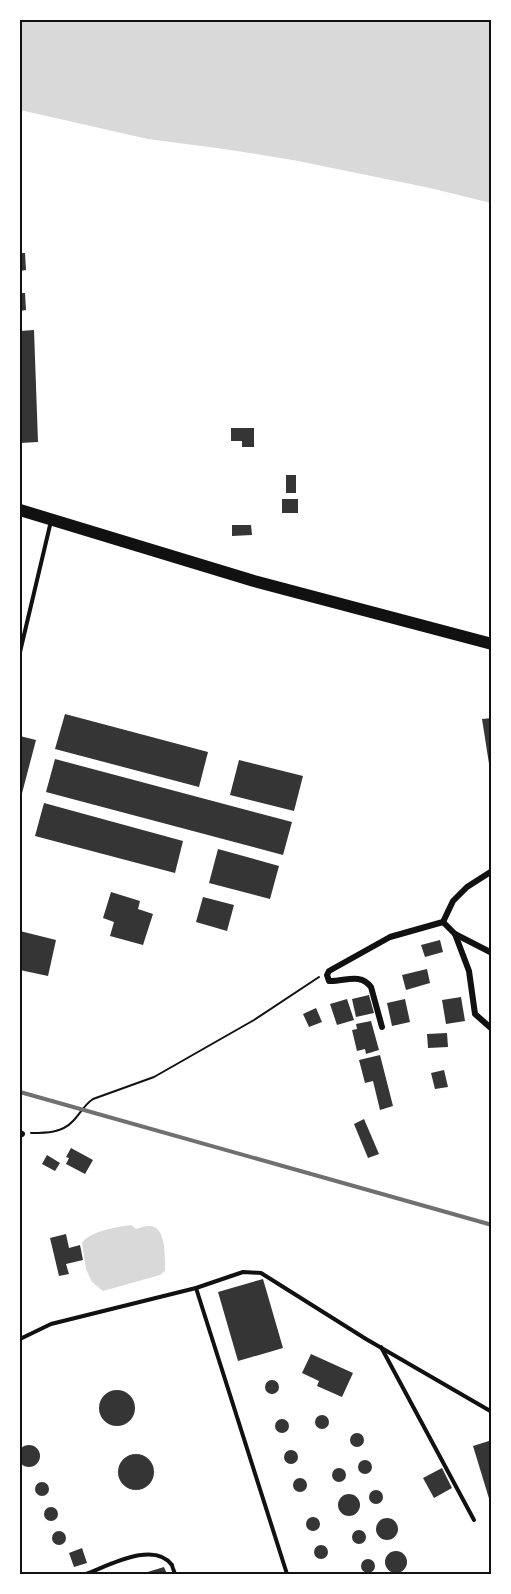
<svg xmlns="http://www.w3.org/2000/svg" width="511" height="1594" font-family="Cabin,sans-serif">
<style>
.water{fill:#d9d9d9}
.building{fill:#353535}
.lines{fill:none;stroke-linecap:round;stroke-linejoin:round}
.path{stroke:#111;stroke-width:2}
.service{stroke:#111;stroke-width:4}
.minor{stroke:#111;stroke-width:6}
.primary{stroke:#111;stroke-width:12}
.rail{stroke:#707070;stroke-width:4}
.neatline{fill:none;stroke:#111;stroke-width:2}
</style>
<rect width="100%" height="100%" fill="#fff"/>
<g class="water">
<path d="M20,20h471v183l-61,-15 -137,-28 -69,-11 -76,-10 -128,-29z"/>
<path d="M131,1225l5,4c6,-2 14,-5 20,-1 10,7 9,32 9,43l-5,4 -57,16 -11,-9 -6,-13 -4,-26c8,-12 35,-16 49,-18z"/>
</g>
<g class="building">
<path d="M20,253h5l1,17 -6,1z"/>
<path d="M20,293h5l1,17 -6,1z"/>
<path d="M34,330l4,112 -18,1v-112z"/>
<path d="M231,428h23v19h-12v-6h-11z"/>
<rect x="286" y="475" width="10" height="18"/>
<rect x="282" y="499" width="16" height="14"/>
<path d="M232,525h19l1,10 -20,1z"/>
<path d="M65,714l143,38 -9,35 -144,-38z"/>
<path d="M492,718v52h-2l-8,-51z"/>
<path d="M20,736l16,4 -16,61z"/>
<path d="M55,759l237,63 -9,33 -237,-63z"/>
<path d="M239,760l64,16 -9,35 -64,-16z"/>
<path d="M44,803l139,38 -8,32 -140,-37z"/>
<path d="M218,849l61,17 -9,33 -61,-16z"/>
<path d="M111,892l29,9 -2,8 15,5 -10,31 -33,-9 4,-14 -11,-4z"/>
<path d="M203,897l31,8 -7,26 -31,-9z"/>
<path d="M20,931l36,9 -8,36 -28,-6z"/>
<path d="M440,940l3,12 -18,5 -4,-12z"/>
<path d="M427,969l3,14 -24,7 -4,-15z"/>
<path d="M369,995l5,18 -18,4 -4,-18z"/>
<path d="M461,997l4,24 -19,3 -4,-24z"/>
<path d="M347,999l7,21 -17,5 -7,-21z"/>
<path d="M405,999l5,23 -18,4 -5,-23z"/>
<path d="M316,1008l6,14 -13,5 -6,-13z"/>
<path d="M371,1021l8,29 -13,4 -1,-5 -8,2 -5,-21 5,-1 -1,-5z"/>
<path d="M447,1033l1,14 -20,1 -1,-14z"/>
<path d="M380,1055l13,51 -13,4 -7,-29 -8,2 -6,-23z"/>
<path d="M444,1070l4,17 -13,2 -4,-16z"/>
<path d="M364,1119l15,35 -11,4 -14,-34z"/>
<path d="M71,1148l22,12 -8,14 -19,-10 3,-6 -3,-1z"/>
<path d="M47,1155l13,8 -5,8 -13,-7z"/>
<path d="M66,1234l3,14 11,-3 3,15 -17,4 3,10 -10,2 -9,-38z"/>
<path d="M263,1279l20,69 -45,13 -20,-69z"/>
<path d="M311,1354l42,19 -11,24 -25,-11 2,-5 -17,-8z"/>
<circle cx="272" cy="1387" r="7"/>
<circle cx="117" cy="1408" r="18"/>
<circle cx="322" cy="1422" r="7"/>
<circle cx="282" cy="1426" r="7"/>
<circle cx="357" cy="1440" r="7"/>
<path d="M492,1440v65h-1l-18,-59z"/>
<circle cx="29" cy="1456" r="11"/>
<circle cx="291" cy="1457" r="7"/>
<circle cx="136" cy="1472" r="18"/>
<circle cx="365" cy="1467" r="7"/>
<circle cx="339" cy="1475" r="7"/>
<path d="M442,1468l10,20 -18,10 -11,-20z"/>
<circle cx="300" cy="1485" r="7"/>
<circle cx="42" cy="1489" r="7"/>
<circle cx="376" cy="1497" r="7"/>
<circle cx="349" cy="1505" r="11"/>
<circle cx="51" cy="1514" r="7"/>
<circle cx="313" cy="1524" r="7"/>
<circle cx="387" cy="1529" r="11"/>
<circle cx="359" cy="1537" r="7"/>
<circle cx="59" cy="1538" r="7"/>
<circle cx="321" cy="1552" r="7"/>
<path d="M82,1548l5,15 -13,4 -5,-14z"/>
<circle cx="396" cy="1562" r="11"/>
<circle cx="368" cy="1566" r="7"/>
<path d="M164,1567l3,7h-26z"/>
</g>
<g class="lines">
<path class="path" d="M31,1133c15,0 31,0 42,-12 7,-7 11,-16 20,-22l61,-22 100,-57 65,-43"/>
<g class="service">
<path d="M20,652l31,-131"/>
<path d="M196,1288l47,-16 18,1 105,66 126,73"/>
<path d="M20,1339l31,-15 145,-36 91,286"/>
<path d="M381,1347l93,173"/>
<path d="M86,1574c22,-8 68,-34 86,-9 0,1 3,9 3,9"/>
</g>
<g class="minor">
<path d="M443,922l12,12 37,19"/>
<path d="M455,934l14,37 6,43 17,15"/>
<path d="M382,1027l-11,-40c-11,-15 -27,-5 -42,-6l-2,-6 2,-4 61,-34 53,-15 10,-21 14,-14 25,-16"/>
<path d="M20,1133l2,1"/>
</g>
<path class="primary" d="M20,510l234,71 238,63"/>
<path class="rail" d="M20,1092l472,133"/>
</g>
<rect width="511" height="1594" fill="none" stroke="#ffffff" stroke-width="42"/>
<rect x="21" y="21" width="469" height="1552" class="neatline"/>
</svg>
